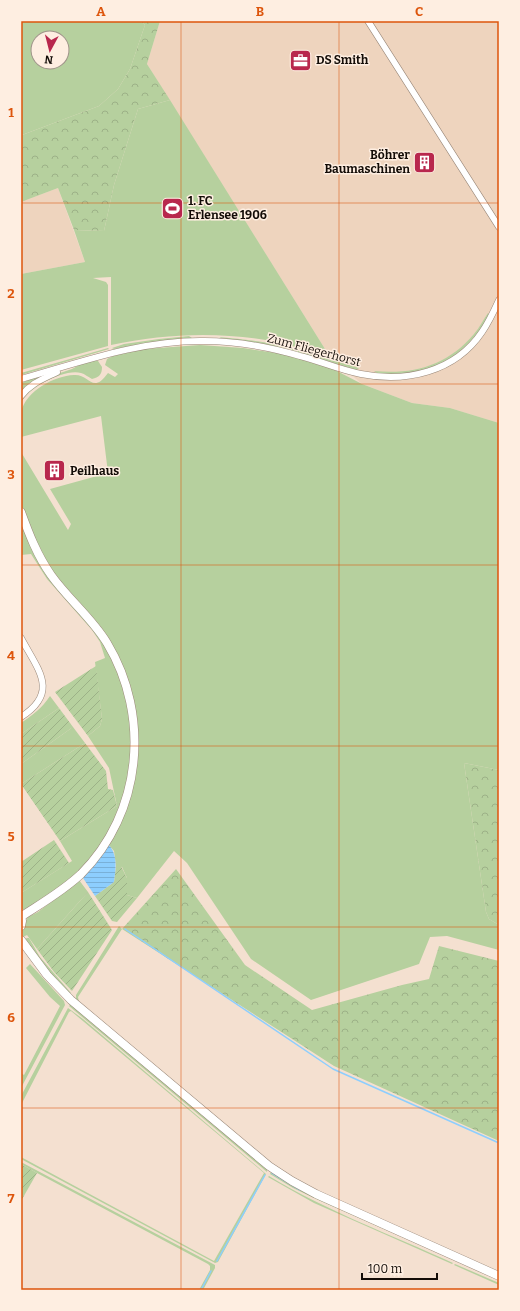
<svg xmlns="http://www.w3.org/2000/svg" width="520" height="1311" font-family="Bitter,serif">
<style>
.built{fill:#eed4be}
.grass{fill:#b6d09e;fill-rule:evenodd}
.forest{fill:url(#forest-crowns)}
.garden{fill:url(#garden-furrows)}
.water{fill:url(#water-rules)}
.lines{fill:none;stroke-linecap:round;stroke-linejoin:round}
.stream{stroke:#8dcefe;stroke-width:1.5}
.street-casing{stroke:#9a8879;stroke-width:7}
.secondary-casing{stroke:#9a8879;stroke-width:9}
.street{stroke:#fff;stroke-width:6}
.secondary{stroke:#fff;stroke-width:8}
.grid{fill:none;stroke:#dd550c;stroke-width:1;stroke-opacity:0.55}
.labels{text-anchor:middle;stroke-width:3;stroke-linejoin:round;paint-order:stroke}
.poi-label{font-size:12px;font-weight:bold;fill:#130c07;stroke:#feeee1;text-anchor:start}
.street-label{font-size:12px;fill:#130c07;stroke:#feeee1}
.neatline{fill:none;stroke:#dd550c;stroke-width:1.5}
.grid-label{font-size:13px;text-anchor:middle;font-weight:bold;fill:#dd550c}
</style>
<defs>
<pattern id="forest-crowns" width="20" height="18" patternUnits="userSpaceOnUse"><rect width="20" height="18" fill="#b6d09e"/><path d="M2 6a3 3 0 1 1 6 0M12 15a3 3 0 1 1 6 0" fill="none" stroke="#9cb187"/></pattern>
<pattern id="garden-furrows" width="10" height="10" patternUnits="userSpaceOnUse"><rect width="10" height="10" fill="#b6d09e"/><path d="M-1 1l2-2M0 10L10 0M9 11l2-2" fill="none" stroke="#9cb187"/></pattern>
<pattern id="water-rules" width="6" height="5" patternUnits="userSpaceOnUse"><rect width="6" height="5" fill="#8dcefe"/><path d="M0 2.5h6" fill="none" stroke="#79b0d8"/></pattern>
</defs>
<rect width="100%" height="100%" fill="#f4e0d0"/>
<g class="built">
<path d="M160,21h339v402l-49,-15 -38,-5 -50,-19 -32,-27 -183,-293z"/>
<path d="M58,188l27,74 -64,12v-72z"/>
</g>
<g class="grass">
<path d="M21,21h119l5,4 -15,44 -12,20 -19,17 -77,29 -1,3zM38,38h24v24h-24z"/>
<path d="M170,100l160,257 30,9c-11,-1 -22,-6 -32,-9 -16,-5 -31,-10 -47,-14 -57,-12 -113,-10 -170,2v-68l-18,1 13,4 2,3v61l-87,24v-96l64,-12 -11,-32 30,1 10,-46 24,-76z"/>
<path d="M488,313l1,3c-18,30 -40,50 -76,56 -6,1 -12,3 -18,3 -7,-1 -16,1 -21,-4 40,4 74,-6 100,-37 6,-7 9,-14 14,-21z"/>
<path d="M189,336l3,2 -50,6 -28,5 -2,-1 12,-4 35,-5z"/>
<path d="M219,337c25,2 50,5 75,11 22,6 43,14 65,20l-3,2 -71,-22 -64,-10z"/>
<path d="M200,345l43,3 40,6 50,15 29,15 50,19 38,5 49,15v347l-35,-7 22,149 3,7 10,6v25l-52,-14 -17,1 -11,27 -108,36 -60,-41 -64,-96 -13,-12 -37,47 -10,-3v-17l-5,-11 -6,-1 -2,-15 -6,-7 27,-72 -12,-104 -69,-94c-10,-17 -32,-53 -33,-71 -1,-17 0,-34 0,-51l47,78 3,-6 -21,-35 58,-16 -7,-57 -80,21c0,-8 -2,-18 0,-25 5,-21 33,-36 53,-37 16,-1 18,20 34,-2l7,4 3,-3 -13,-9 2,-6 6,-3 31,-7z"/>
<path d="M108,348l1,1 -88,26v-2z"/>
<path d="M95,360l3,1 4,6c0,8 -3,10 -10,12 -4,-2 -7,-5 -11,-6 -16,-5 -54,15 -60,30v-5l6,-9 30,-15 15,-5 9,-5z"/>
<path d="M39,376v2l-18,15v-10z"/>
<path d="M21,521l7,20 63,84 19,29 15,37 8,54 -11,61 -18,34 -14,19 -23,23 -42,28 -4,-1v-16l51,-32 -12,-20 57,-35 -8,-38 -21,-32 12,-10 2,-7 -7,-57 10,-4 -5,-16 -8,-12 -45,-51 -16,-25 -10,1z"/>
<path d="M50,696l9,12 -38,26v-11c12,-8 21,-15 29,-27z"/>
<path d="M73,727l12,16 -64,41v-20z"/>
<path d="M79,880l9,12 -51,57 -10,-14 -4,2 -1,-9 6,-11 10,-5z"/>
<path d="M119,926l3,3 -44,68 1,5 191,161 -194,-161v-7z"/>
<path d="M27,938h2l11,19 31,36h-2l-10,-7 -34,-47z"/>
<path d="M30,964l34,37 1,4 -44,83v-15l3,2 36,-69 -10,-9 -24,-29z"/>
<path d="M71,1004l196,165v3l-198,-166z"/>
<path d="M68,1008l15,11 183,155 -48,88 -3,1 -194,-104v-2l193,104 50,-88 -193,-162 -2,1 -48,93v-9z"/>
<path d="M21,1162l194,103v3l-12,22h-4l11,-20v-4l-2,-2 -171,-91 -16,-9z"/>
<path d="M271,1172l183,87v1l-138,-61 -23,-11 -23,-14z"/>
<path d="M269,1176c58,35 123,59 184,87l-1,1 -138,-61 -46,-26z"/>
<path d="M455,1264l44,19v2l-45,-20z"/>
</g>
<g class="forest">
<path d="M140,21h20l-13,43 23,36 -32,9 -24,76 -10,46 -30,-1 -16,-42 -37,14 1,-67 77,-29 19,-17 12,-20 15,-44z"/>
<path d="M464,763l35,7v155l-10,-6 -3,-7z"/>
<path d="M176,869l69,96 67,45 90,-25 27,-6 10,-33 60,15v180l-165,-75 -212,-137z"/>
</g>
<g class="garden">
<path d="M96,666l6,53 -2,7 -12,10 -33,-44z"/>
<path d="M59,708l14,19 -52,37v-30z"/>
<path d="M85,743l21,28 2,18 5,1 4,16 -57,35 -39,-57z"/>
<path d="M54,840l15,23 -48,30v-31z"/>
<path d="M116,866h5l6,12v17l10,3 -20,24 -5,-1 -17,-25 19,-14z"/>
<path d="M88,892l24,38 -40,61 -18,-19 -17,-23z"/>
<path d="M21,1164l16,9 -16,28z"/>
</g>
<path class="water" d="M108,844c10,10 8,25 6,38l-19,14 -12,-18 10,-11z"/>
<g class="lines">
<g class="stream">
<path d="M125,929l208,140 166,74"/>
<path d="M272,1173l28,17"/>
<path d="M217,1261l48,-86"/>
<path d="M201,1290l10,-19"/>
</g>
<defs>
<g id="street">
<path d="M368,21l131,206"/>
<path d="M21,379c60,-17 120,-39 183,-38 32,0 65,6 96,15 20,5 40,14 61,18 45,9 94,-2 121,-42 7,-10 12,-21 17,-32"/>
<path d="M21,396c10,-13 22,-17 36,-24"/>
<path d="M21,638c17,32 39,54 0,79"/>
</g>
<g id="secondary">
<path d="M21,512c8,22 16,43 30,63 17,24 41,43 56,68 44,73 35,170 -26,231 -18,17 -39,29 -59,42"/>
<path d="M21,915l1,6 -1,5"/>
<path d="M21,940l26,35 24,25 198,166 23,15 24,13 183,82"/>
</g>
</defs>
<use href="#street" class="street-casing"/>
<use href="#secondary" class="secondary-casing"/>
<use href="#street" class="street"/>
<use href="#secondary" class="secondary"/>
</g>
<path class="grid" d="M181,21v1269M339,21v1269M21,203h478M21,384h478M21,565h478M21,746h478M21,927h478M21,1108h478"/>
<defs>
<symbol id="office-square" viewBox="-11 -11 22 22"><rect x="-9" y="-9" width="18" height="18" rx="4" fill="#b8274d" stroke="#feeee1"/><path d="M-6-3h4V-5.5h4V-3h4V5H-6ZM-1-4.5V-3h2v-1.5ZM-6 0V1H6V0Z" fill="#fff"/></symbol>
<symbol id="building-square" viewBox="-11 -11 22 22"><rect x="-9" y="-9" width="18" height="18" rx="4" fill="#b8274d" stroke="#feeee1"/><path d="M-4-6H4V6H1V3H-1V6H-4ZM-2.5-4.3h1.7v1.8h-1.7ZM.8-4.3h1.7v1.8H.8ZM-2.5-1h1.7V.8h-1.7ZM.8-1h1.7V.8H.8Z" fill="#fff"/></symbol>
<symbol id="stadium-square" viewBox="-11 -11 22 22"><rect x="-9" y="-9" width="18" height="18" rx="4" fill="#b8274d" stroke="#feeee1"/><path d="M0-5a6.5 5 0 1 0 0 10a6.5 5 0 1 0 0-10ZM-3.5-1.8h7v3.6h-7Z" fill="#fff"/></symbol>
</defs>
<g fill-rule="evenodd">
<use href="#office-square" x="288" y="48" width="25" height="25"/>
<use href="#building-square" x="412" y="150" width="25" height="25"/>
<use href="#stadium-square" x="160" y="196" width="25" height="25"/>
<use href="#building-square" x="42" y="458" width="25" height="25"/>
</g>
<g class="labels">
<g class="poi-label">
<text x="316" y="64">DS Smith</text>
<text x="410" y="159" text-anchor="end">Böhrer<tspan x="410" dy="14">Baumaschinen</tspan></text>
<text x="188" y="205">1. FC<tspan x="188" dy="14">Erlensee 1906</tspan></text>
<text x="70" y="475">Peilhaus</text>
</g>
<g class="street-label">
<text transform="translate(314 350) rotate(15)" y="4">Zum Fliegerhorst</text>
</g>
</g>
<rect width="520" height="1311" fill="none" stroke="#feeee1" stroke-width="44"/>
<g transform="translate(50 50) rotate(187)"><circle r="19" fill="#feeee1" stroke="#a0948a"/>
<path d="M0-3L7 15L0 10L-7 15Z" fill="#b8274d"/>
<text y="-6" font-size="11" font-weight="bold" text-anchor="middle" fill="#130c07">N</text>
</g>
<path d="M362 1273v6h75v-6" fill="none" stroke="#130c07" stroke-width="2"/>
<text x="368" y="1273" font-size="12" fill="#130c07" stroke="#feeee1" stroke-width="3" paint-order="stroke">100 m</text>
<rect x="22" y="22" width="476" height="1267" class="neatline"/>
<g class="grid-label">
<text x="101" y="16">A</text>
<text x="260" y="16">B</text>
<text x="419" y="16">C</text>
<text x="11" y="117">1</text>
<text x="11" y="298">2</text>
<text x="11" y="479">3</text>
<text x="11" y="660">4</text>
<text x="11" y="841">5</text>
<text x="11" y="1022">6</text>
<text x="11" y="1203">7</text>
</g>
</svg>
